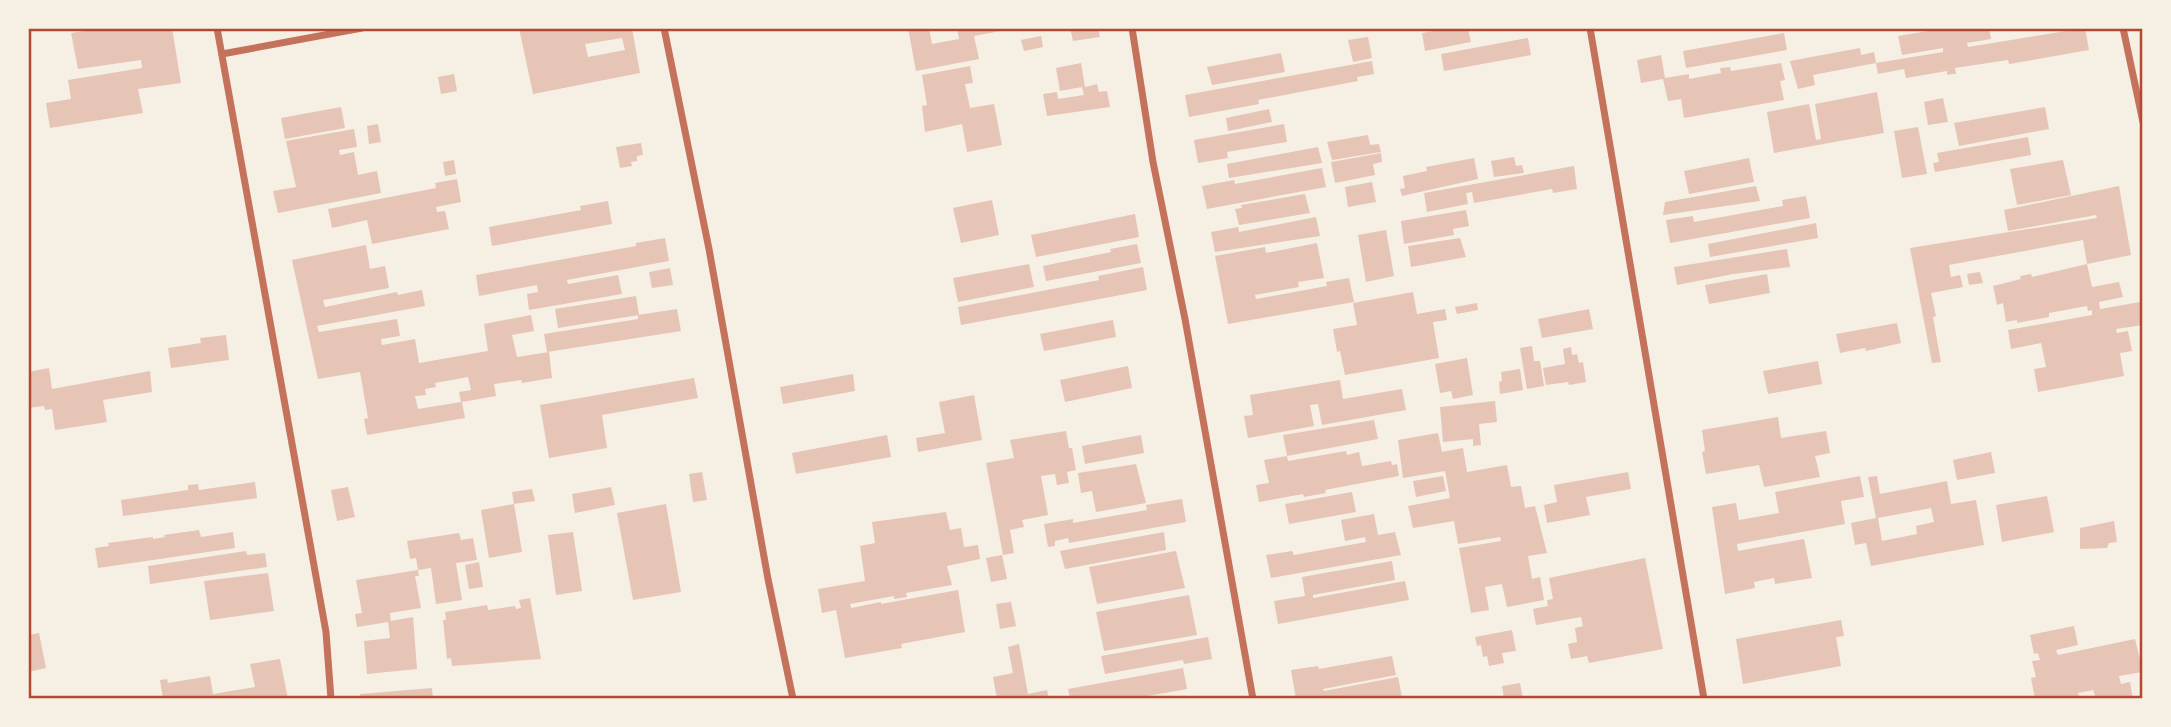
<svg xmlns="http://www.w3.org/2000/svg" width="2171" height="727" font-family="'Golos Text',sans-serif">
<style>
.building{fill:#e6c5b7;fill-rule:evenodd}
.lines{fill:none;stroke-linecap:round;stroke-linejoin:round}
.minor{stroke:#c5725c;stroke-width:7}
.neatline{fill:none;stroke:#b5482f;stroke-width:2.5}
</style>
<rect width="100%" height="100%" fill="#f6efe4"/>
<g class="building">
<path d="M103,28h69l9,55 -43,6 5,24 -93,15 -4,-25 25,-4 -3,-19 74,-12 -1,-8 -63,9 -7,-36z"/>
<path d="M519,28h113l8,45 -107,21zM622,38l3,12 -37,7 -3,-13z"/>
<path d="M908,28h21l3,16 27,-5 -2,-11 54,1 -37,7 5,23 -63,12z"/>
<path d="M1070,28h28l2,9 -27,4z"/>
<path d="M1450,28h18l3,14 -46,9 -3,-18z"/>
<path d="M1946,28h43l2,11 -24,4 1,4 117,-19 4,22 -80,14 -1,-4 -53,8 1,6h-3l-6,1v-4l-41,7 -2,-9 -26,5 -2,-11 67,-11v-4l-41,7 -4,-19z"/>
<path d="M1784,33l3,17 -101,18 -3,-17z"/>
<path d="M1041,36l2,11 -19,4 -3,-11z"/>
<path d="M1368,37l4,21 -19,4 -5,-22z"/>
<path d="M1528,38l3,17 -87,16 -3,-17z"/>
<path d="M1860,48l1,7 13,-3 2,11 -63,12 2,10 -17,4 -8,-28z"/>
<path d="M1281,53l4,19 -73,13 -5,-18z"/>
<path d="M1661,55l4,23 24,-4v5l32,-6 -1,-5 10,-1 1,4 50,-8 4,17 -5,1 4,19 -100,18 -3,-19 -13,2 -5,-22 -22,4 -4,-23z"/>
<path d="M1372,61l2,13 -17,3 1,4 -100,19 1,4 -70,13 -4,-22z"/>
<path d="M1081,63l4,24 12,-3 2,8 8,-1 3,16 -63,9 -4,-22 14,-2 1,7 26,-4 -2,-8 -22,4 -4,-23z"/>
<path d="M970,66l3,17 -8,1 5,24 24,-4 8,41 -35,7 -5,-28 -37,8 -3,-26 5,-1 -5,-30z"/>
<path d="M454,74l3,17 -16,3 -3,-17z"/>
<path d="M1877,92l7,41 -110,20 -7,-41 42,-8 7,36 5,-1 -6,-35z"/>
<path d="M1943,98l5,24 -20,3 -4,-23z"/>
<path d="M341,107l4,21 -60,11 -4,-21z"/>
<path d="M2045,107l4,22 -90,17 -5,-23z"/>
<path d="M1269,109l3,13 -44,9 -2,-13z"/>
<path d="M378,124l3,18 -12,2 -2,-18z"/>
<path d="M1284,124l3,18 -60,10 1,6 -30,5 -4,-23z"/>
<path d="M1918,127l9,47 -25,4 -8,-47z"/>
<path d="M354,129l3,18 -18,3 1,5 14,-3 4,23 19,-4 4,22 -103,20 -5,-22 23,-4 -10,-46z"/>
<path d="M1368,135l2,10 9,-1 2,8 -49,8 -5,-18z"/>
<path d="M2028,137l3,18 -96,17 -2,-9 6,-1 -2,-9z"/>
<path d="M641,143l2,12 -6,1v5l-6,1 1,4 -12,2 -4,-21z"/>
<path d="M1318,147l4,16 -93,15 -2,-14z"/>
<path d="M1381,153l1,9 -9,2 2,11 -40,8 -4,-21z"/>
<path d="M1514,157l2,9 6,-1 2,8 -30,4 -3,-16z"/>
<path d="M1474,158l4,21 -76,17 -2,-7 5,-1 -2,-12 24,-5 -1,-4z"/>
<path d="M1749,158l5,24 -65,12 -5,-23z"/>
<path d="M454,160l2,14 -11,2 -2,-14z"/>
<path d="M2063,160l8,35 -54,10 -7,-36z"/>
<path d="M1574,166l3,23 -24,4 -1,-4 -78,14 -2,-11 -6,1 2,11 -41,8 -3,-19z"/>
<path d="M1322,168l4,19 -119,22 -5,-23 32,-6 1,4z"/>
<path d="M457,179l4,23 -25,5 1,5 8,-1 4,18 -77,15 -5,-24 -35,8 -4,-19 108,-21 -1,-5z"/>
<path d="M1372,182l4,20 -28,5 -3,-20z"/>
<path d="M1756,186l4,15 -97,14 2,-13z"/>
<path d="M2119,186l12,69 -44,9 -4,-24 -134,25 2,12 9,-2 3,12 -32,6 5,23 -3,1 8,45 -9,1 -22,-115 187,-30 -1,-3 -88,16 -4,-21z"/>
<path d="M1305,194l5,19 -71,12 -4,-16 7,-1 -1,-3z"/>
<path d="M1806,196l4,22 -140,25 -4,-23 27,-4 1,6 89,-16 -1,-6z"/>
<path d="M992,200l7,35 -38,8 -8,-35z"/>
<path d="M608,201l4,23 -120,22 -3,-19 92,-17 -1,-4z"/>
<path d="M1466,210l3,16 -16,3 1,6 -50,9 -3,-23z"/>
<path d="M1135,214l4,23 -103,20 -5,-22z"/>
<path d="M1316,217l4,19 -105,16 -4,-20 27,-5 1,5z"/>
<path d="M1816,223l2,15 -108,19 -2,-13z"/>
<path d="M1386,230l8,46 -28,6 -8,-47z"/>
<path d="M665,238l4,23 -102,19 1,4 50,-9 4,19 -93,16 -2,-16 11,-2 -1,-7 -58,11 -3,-21 160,-29v-3z"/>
<path d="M1460,238l6,19 -55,10 -3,-21z"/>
<path d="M1317,243l7,35 -26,4 1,5 -44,8 1,4 71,-13 -1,-4 23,-4 5,24 -126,22 -13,-68 50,-9 1,6z"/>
<path d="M1137,244l4,19 -95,18 -3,-15 68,-14 -1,-3z"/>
<path d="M366,245l4,24 15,-3 4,22 -66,12 2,7 72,-15 1,3 24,-5 3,16 -108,20 2,6 78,-13 3,17 -19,3 1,6 33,-6 4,24 69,-12 -4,-27 47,-9 3,16 -22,4 5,22 32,-5 3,26 -30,5 -1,-3 -27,4 2,12 -34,6 3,16 -98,17 -3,-16 4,-1 -8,-46 -42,7 -26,-119zM468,377l3,13 -12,2 2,10 -43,7 -3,-13 11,-1 -1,-6 11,-2 -1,-4z"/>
<path d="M1787,249l3,18 -57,7 -56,11 -3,-18z"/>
<path d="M1029,264l5,23 -76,15 -5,-24z"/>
<path d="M2087,264l5,23 27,-5 4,15 -24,5 1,7 40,-7 3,23 -27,4 1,4 11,-2 4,20 -12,2 4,23 -86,16 -4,-23 12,-2 -5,-24 -30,6 -3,-19 84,-15v-5l-4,1 -1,-5 -38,7v4l-32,6v-3l-11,2 -3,-19 -6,2 -4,-19 28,-7 -1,-3 11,-2 1,3z"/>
<path d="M1143,267l4,23 -186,35 -3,-18 141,-27 -1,-4z"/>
<path d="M670,268l3,17 -21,3 -3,-16z"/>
<path d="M1980,272l3,11 -14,2 -2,-11z"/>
<path d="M1767,274l3,19 -61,11 -4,-19z"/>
<path d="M1413,292l4,22 28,-5 2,11 -14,2 6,36 -94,17 -5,-24 -3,1 -4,-23 24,-4 -4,-22z"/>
<path d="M636,296l3,19 -81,13 -3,-19z"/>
<path d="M1477,303l1,7 -21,4 -2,-7z"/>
<path d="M677,309l4,22 -134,21 -3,-18 94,-15v-4z"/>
<path d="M1589,309l4,20 -51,9 -4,-19z"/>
<path d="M1113,320l3,17 -72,14 -4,-17z"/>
<path d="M1897,323l4,20 -35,8 -1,-3 -25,5 -4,-19z"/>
<path d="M226,335l3,25 -58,8 -3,-20 33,-5 -1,-5z"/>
<path d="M1532,346l2,15h6l4,25 -17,3 -7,-41z"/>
<path d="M1571,347l1,8 5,-1 2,9 4,-1 3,20 -17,3 -1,-3 -22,3 -3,-17 22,-4 -2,-15z"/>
<path d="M1467,358l6,37 -20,4 -2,-8 -11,2 -5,-29z"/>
<path d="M1818,361l4,23 -54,10 -5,-23z"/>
<path d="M1128,366l4,22 -67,14 -5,-22z"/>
<path d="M49,368l3,21 98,-18 2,21 -49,8 4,22 -52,8 -3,-21 -7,1 -1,-4 -16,2v-36z"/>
<path d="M1520,369l3,21 -23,4 -1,-12 3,-1 -1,-9z"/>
<path d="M853,374l2,17 -72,13 -3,-17z"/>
<path d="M694,378l4,20 -96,17 5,33 -58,10 -9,-53z"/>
<path d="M1340,380l3,19 59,-10 4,21 -84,15 -4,-21 -8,1 4,21 -66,12 -4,-22 9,-1 -3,-20z"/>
<path d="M974,395l8,45 -64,12 -2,-14 29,-5 -6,-31z"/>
<path d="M1495,401l2,21 -18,2 2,21 -8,1v-7l-30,3 -3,-35z"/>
<path d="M1778,417l3,21 45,-7 4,22 -15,3 5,21 -56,10 -5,-22 -53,9 -4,-22 3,-1 -3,-21z"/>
<path d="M1374,420l4,19 -91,17 1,5 58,-10 1,4 12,-3 3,14 29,-5 1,4 5,-1 2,12 -74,14 1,3 -22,4 -1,-3 -44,8 -3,-17 13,-2 -5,-23 23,-4 -4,-21z"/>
<path d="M1066,431l3,17h3l4,22 -9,2 2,11 -12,2 -2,-11 -14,2 7,39 -26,5 2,7 -14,3 4,23 -11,2 -17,-92 28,-5 -4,-18z"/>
<path d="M1438,433l4,19 21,-4 4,24 40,-7 4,22 10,-1 4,22 10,-2 12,47 -19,3 4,23 8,-2 4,23 -37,7 -5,-23 -17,3 4,23 -18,3 -12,-65 42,-7 -1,-4 -42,7 -4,-23 -41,7 -5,-22 42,-8 -5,-27 -42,7 -5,-38z"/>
<path d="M887,435l4,22 -95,17 -4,-21z"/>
<path d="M1141,435l3,18 -59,11 -3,-18z"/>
<path d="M1991,452l4,21 -38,7 -4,-20z"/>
<path d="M1136,464l10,39 -50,9 -4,-21 -11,2 -3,-20z"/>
<path d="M702,472l5,28 -14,2 -4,-28z"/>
<path d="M1628,472l3,17 -45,8 4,18 -43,8 -3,-18 13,-3 -3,-17z"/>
<path d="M1443,476l3,15 -30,6 -3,-16z"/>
<path d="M1860,476l4,21 -23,4 4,23 -108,20 1,7 66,-12 8,39 -37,6 -1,-6 -20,4 1,6 -30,6 -13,-87 24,-4 3,17 40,-7 -4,-21z"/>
<path d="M1877,476l3,18 67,-13 4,23 25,-4 8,45 -113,21 -5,-23 -11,2 -4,-22 25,-5 -8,-41zM1931,508l3,14 -18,4 1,8 -35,7 -4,-23z"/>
<path d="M255,482l2,16 -134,18 -2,-16 67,-10v-5l10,-1 1,6z"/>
<path d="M348,487l7,30 -18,4 -6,-31z"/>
<path d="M611,487l4,18 -40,8 -3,-19z"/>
<path d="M532,489l3,12 -21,3 -2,-12z"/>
<path d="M1352,492l4,20 -67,12 -4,-20z"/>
<path d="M2047,496l7,36 -52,10 -6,-37z"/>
<path d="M1182,499l4,23 -117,21 -1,-5 -13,3v5l-7,1 -4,-23 29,-5v4l74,-13 -1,-5z"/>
<path d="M514,504l8,48 -33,6 -8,-48z"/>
<path d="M666,504l15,88 -48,8 -16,-87z"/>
<path d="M946,512l4,18 11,-2 3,19 14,-2 2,14 -33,7 5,19 -46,8 1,4 -13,2v-3l-44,8 1,4 30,-6v2l77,-14 7,42 -64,12 1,4 -57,10 -9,-48 -14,3 -4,-24 47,-8 -5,-35 15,-3 -3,-21z"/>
<path d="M1374,514l4,21 17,-3 6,23 -130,23 -5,-23 26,-4 2,4 72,-13 -1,-5 -20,4 -4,-21z"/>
<path d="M2114,521l3,21 -8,1 -2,5 -27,1v-21z"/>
<path d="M199,530l2,7 32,-5 2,16 -137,20 -3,-20 14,-2 -1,-3 45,-6v2l12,-2 -1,-2z"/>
<path d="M573,532l9,59 -26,4 -8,-60z"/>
<path d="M1164,532l2,18 -101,19 -5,-18z"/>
<path d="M459,533l2,7 12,-2 4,22 -21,3 6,37 -26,4 -5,-36 -13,2 -2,-12 -6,1 -3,-18z"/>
<path d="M246,551l1,4 18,-2 2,14 -117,17 -2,-18z"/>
<path d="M1176,551l9,37 -88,16 -8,-37z"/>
<path d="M1002,555l5,24 -16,3 -5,-24z"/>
<path d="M1645,558l18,91 -74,14 -2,-7 -16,3 -3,-15 9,-2 -2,-14 8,-2 -2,-9 -45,8 -3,-16 15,-3 -1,-6 6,-1 -4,-21z"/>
<path d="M1392,561l3,19 -82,15v3l92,-17 4,19 -131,24 -4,-23 31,-5 -3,-19z"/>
<path d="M479,562l4,25 -14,2 -4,-24z"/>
<path d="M418,570l1,6h-4l6,32 -31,5 1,8 22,-4 4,52 -50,5 -3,-33 26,-3 -2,-16 -31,5 -2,-13 7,-1 -6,-33z"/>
<path d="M268,573l6,38 -64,9 -6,-39z"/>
<path d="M1189,595l8,40 -93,16 -8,-39z"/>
<path d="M530,598l11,61 -89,7 -1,-8 -4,1 -4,-39h3l-1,-8 42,-7 1,5 27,-4 1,3 5,-1 -2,-8z"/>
<path d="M1011,602l5,24 -16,3 -4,-25z"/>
<path d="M1841,620l3,16 -8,1 5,29 -98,18 -7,-45z"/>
<path d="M2074,626l4,19 -22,5 2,5 77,-16 8,33 -24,4 2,8 9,-2 3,17h-37l-3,-9 -15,3 2,6h-45l-4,-21 5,-1 -4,-16 8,-1 -2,-7 -4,1 -4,-19z"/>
<path d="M1512,630l4,21 -14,2 2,10 -15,3 -2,-10 -4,1 -2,-12 -4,1 -2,-9z"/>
<path d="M39,633l7,35 -18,4v-37z"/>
<path d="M1208,637l4,22 -28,5 -1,-4 -78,14 -4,-18z"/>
<path d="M1019,644l9,50 19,-4 2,9h-52l-4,-22 20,-4 -5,-26z"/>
<path d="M1392,656l4,19 -73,14 1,2 74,-14 4,20 -12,2h-94l-5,-29 27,-4 1,3z"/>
<path d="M280,659l8,40h-125l-3,-19 7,-1 1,4 42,-7 3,18 42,-7 -5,-23z"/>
<path d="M1183,668l4,21 -56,10h-61l-2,-10z"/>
<path d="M1520,683l3,16h-19l-2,-13z"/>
<path d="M432,688l1,11h-72l-1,-5z"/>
</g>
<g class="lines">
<g class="minor">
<path d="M217,28l109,604 5,67"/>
<path d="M664,28l45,221 59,330 25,120"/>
<path d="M1132,28l21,134 32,157 68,380"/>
<path d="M1590,28l114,671"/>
<path d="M2123,28l20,94"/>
<path d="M222,54l140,-26"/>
</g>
</g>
<rect width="2171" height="727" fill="none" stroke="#f6efe4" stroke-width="60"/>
<rect x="30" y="30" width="2111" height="667" class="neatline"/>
</svg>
